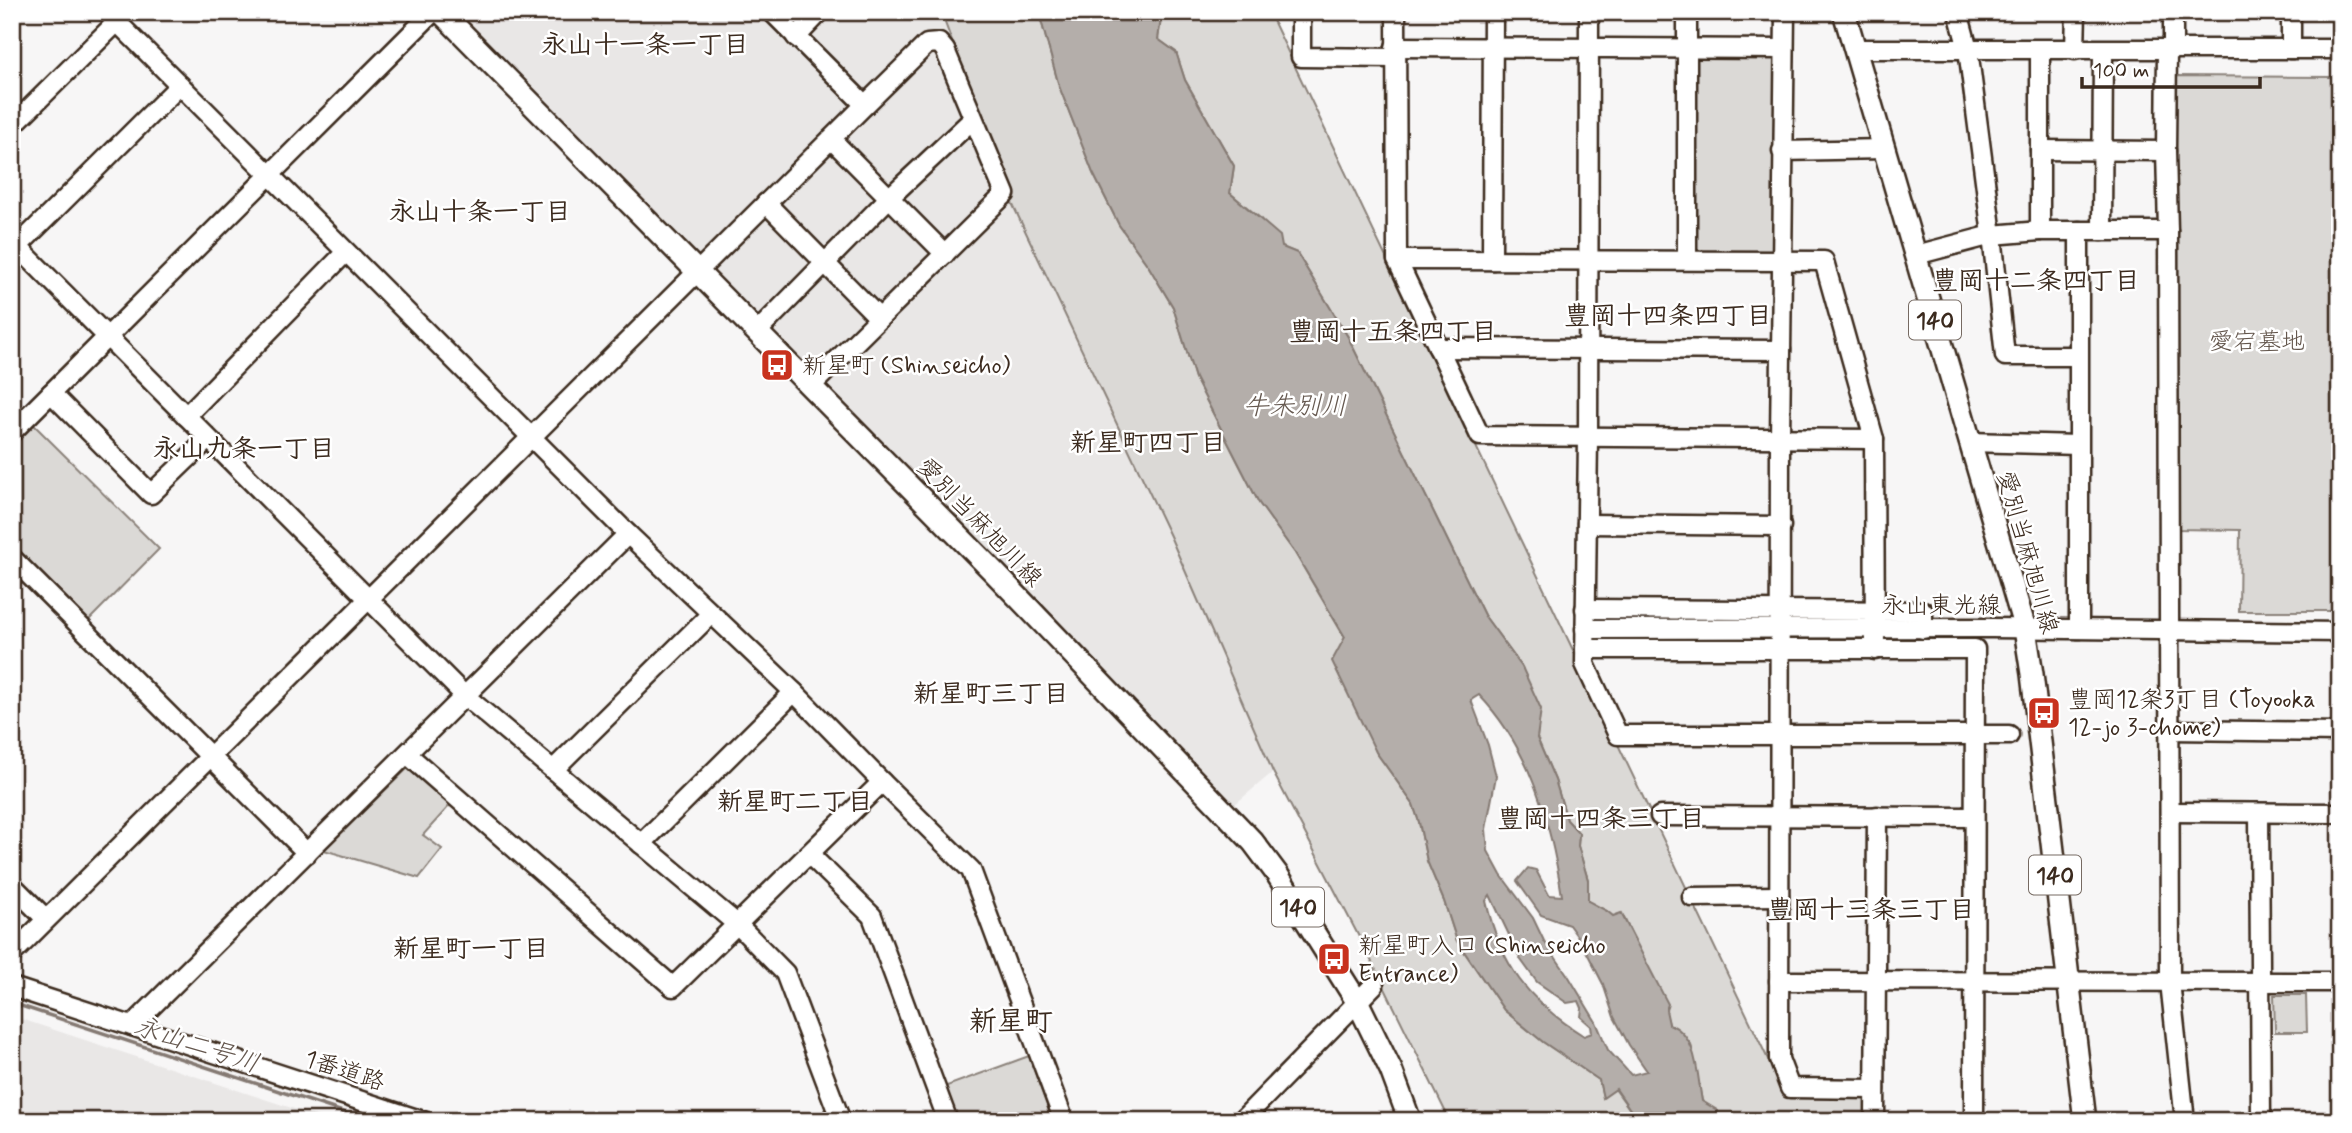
<svg xmlns="http://www.w3.org/2000/svg" width="2352" height="1133" font-family="Mynerve,'Klee One',sans-serif">
<style>
.built{fill:#e9e7e6}
.green{fill:#dbd9d6;stroke:#8b827a;stroke-width:2}
.water{fill:#b4aeaa;stroke:#847972;stroke-width:2;fill-rule:evenodd}
.lines{fill:none;stroke-linecap:round;stroke-linejoin:round}
.stream{stroke:#847972;stroke-width:3.5}
.minor-casing{stroke:#3b2a1e;stroke-width:23}
.major-casing{stroke:#3b2a1e;stroke-width:26}
.minor{stroke:#fff;stroke-width:18}
.major{stroke:#fff;stroke-width:21}
.labels{text-anchor:middle;stroke-width:5;stroke-linejoin:round;paint-order:stroke}
.shield{fill:#fff;stroke:#766a62;stroke-width:2}
.shield-label{font-size:23px;font-weight:bold;fill:#3b2a1e}
.park-label{font-size:24px;fill:#63564c;stroke:#fff}
.poi-label{font-size:24px;fill:#3b2a1e;stroke:#fff;text-anchor:start}
.street-label{font-size:24px;fill:#3b2a1e;stroke:#fff}
.neighbourhood-label{font-size:26px;font-weight:bold;fill:#3b2a1e;stroke:#fff}
.water-label{font-size:26px;font-style:italic;fill:#65584f;stroke:#fff}
.quarter-label{font-size:28px;font-weight:bold;fill:#3b2a1e;stroke:#fff}
</style>
<rect width="100%" height="100%" fill="#f7f6f6"/>
<filter id="ink" filterUnits="userSpaceOnUse"><feTurbulence type="fractalNoise" baseFrequency=".0143" numOctaves="2"/><feDisplacementMap in="SourceGraphic" scale="14" xChannelSelector="R" yChannelSelector="G"/><feConvolveMatrix kernelMatrix="1 2 1 2 8 2 1 2 1" color-interpolation-filters="sRGB"/></filter>
<g filter="url(#ink)">
<g class="built">
<path d="M458,12h483l71,191 158,333 103,236 -39,33z"/>
<path d="M12,1016l319,105h-319z"/>
</g>
<g class="green">
<path d="M941,12h100v8l18,66 34,87 26,52 30,42 24,40 22,71 64,125 36,50 50,85 31,114 37,52 6,18 8,39 17,40 13,40 47,69 39,32 56,38 4,17 12,-8 23,32h-188l-81,-165 -96,-184 -103,-236 -158,-333z"/>
<path d="M1162,12h107l516,1083 5,-7 85,1v32h-159v-11l-14,-9 -11,-57 -22,-20 -4,-14 -43,-97 -9,4 -6,-6 -19,-9v-22l-10,-34 1,-13 -12,-13 -12,-40 -18,-42 1,-13 -16,-58 -38,-52 -136,-278 -51,-84 -15,-6 -22,-29 -30,-25 4,-27 -49,-86 -9,-28 -18,-13z"/>
<path d="M1687,48l97,1 -2,212 -95,-1z"/>
<path d="M2174,76l162,1 2,75h2v459h-101l1,-81 -64,-1z"/>
<path d="M29,420l130,129 -72,73 -75,-75v-110z"/>
<path d="M410,766l41,38 -28,31 19,14 -23,29 -95,-28z"/>
<path d="M2274,995h32l1,37h-32z"/>
<path d="M1029,1056l21,58 -19,7h-75l-12,-34z"/>
</g>
<path class="water" d="M1041,12h121l-4,27 18,13 9,28 49,86 -4,27 50,43 2,11 15,6 51,84 136,278 38,52 19,42 -4,29 18,42 12,40 12,13 -1,13 10,34v21l19,10 6,5 8,-3 47,91 -2,6 3,14c29,11 28,51 33,77l15,9 -1,11h-78l-22,-32 -13,9 -4,-18 -56,-38 -39,-32 -47,-69 -13,-40 -17,-40 -8,-39 -6,-18 -37,-52 -44,-91 13,-24 -50,-84 -36,-50 -64,-125 -22,-71 -24,-40 -30,-42 -26,-52 -34,-87 -18,-66zM1479,695c52,54 72,129 83,201l-13,-1 -13,-25 -8,-2 -11,13 24,34 28,10 13,18 21,41 11,33 15,28 18,26 -16,4 -23,-25 -12,-28 -27,-45 -25,-36 -11,-23 -32,-43 -13,-24 -2,-22 10,-53 -8,-31 -17,-45zM1490,895l31,65 16,22 30,21 12,-2 3,7 -1,9 10,9 1,7 -8,3c-56,-35 -83,-70 -98,-135z"/>
<g class="lines">
<path class="stream" d="M12,1003l358,118"/>
<defs>
<g id="minor">
<path d="M107,12l521,522 166,158 88,90 89,88 93,251"/>
<path d="M772,12l93,93"/>
<path d="M1301,12v45l94,1"/>
<path d="M1396,12l1,248 83,176 394,3"/>
<path d="M1589,12l-1,426 -3,226 33,71h391"/>
<path d="M1687,12v248"/>
<path d="M1785,12l-5,427 -1,620 11,29 85,1"/>
<path d="M1958,12l10,37 24,186 13,121h73"/>
<path d="M2291,12v37"/>
<path d="M796,37l24,-25"/>
<path d="M1395,47l389,2"/>
<path d="M1855,49h485"/>
<path d="M2075,50l1,-38"/>
<path d="M2167,50l-1,101 2,80 2,751 15,139"/>
<path d="M2173,50v-38"/>
<path d="M12,126l105,-104"/>
<path d="M831,139l114,115"/>
<path d="M2040,150l126,1"/>
<path d="M1782,151l103,-2"/>
<path d="M766,203l113,115"/>
<path d="M2040,231v-181"/>
<path d="M2102,231l1,-181"/>
<path d="M12,241l453,455 273,229 47,48 56,148"/>
<path d="M12,252l168,-167"/>
<path d="M1916,255l76,-20 48,-4h128"/>
<path d="M1397,260l427,1 50,178 1,211"/>
<path d="M1492,260l1,-248"/>
<path d="M757,332l133,-135 83,-78"/>
<path d="M1438,348l343,2"/>
<path d="M51,393l100,101 57,-55"/>
<path d="M186,416l160,-164"/>
<path d="M12,432l421,-420"/>
<path d="M1969,442l109,3"/>
<path d="M1587,524l194,2"/>
<path d="M12,558l295,295"/>
<path d="M1585,609l338,2v18"/>
<path d="M1585,629l406,-1 349,4"/>
<path d="M2079,629v-398"/>
<path d="M1585,649h390l-1,472"/>
<path d="M2168,730l172,2"/>
<path d="M407,754l266,233 209,-205"/>
<path d="M553,770l158,-156"/>
<path d="M2170,812l170,1"/>
<path d="M2259,813l2,308"/>
<path d="M1660,816l314,1"/>
<path d="M641,844l153,-152"/>
<path d="M810,855l62,61 76,205"/>
<path d="M12,885l34,34"/>
<path d="M1692,897l87,-1"/>
<path d="M12,954l853,-849 62,-61 12,-1 6,7 60,144 -194,192"/>
<path d="M1779,981l561,1"/>
<path d="M12,987l411,134"/>
<path d="M132,1026l496,-492"/>
<path d="M1241,1121l133,-136"/>
<path d="M1875,1121l2,-305"/>
</g>
<g id="major">
<path d="M441,12l554,561 258,269 24,32 81,129 33,67 19,51"/>
<path d="M1844,12l181,617 7,45 53,447"/>
</g>
</defs>
<use href="#minor" class="minor-casing"/>
<use href="#major" class="major-casing"/>
<use href="#minor" class="minor"/>
<use href="#major" class="major"/>
</g>
</g>
<defs>
<symbol id="bus-square" viewBox="-11 -11 22 22"><rect x="-9" y="-9" width="18" height="18" rx="4" fill="#c8321e" stroke="#fff"/><path d="M-5-6H5V4H4V6H2V4H-2V6H-4V4H-5ZM-3.5-4V0h7V-4ZM-3.5 1.2v1.5H-2V1.2ZM2 1.2v1.5H3.5V1.2Z" fill="#fff"/></symbol>
</defs>
<g fill-rule="evenodd">
<use href="#bus-square" x="758" y="346" width="38" height="38"/>
<use href="#bus-square" x="2025" y="694" width="38" height="38"/>
<use href="#bus-square" x="1315" y="940" width="38" height="38"/>
</g>
<g class="labels">
<g class="shield">
<rect x="1909" y="300.5" width="52" height="39" rx="5"/>
<rect x="2029" y="855.5" width="52" height="39" rx="5"/>
<rect x="1272" y="887.5" width="52" height="39" rx="5"/>
</g>
<g class="shield-label">
<text x="1935" y="328">140</text>
<text x="2055" y="883">140</text>
<text x="1298" y="915">140</text>
</g>
<g class="park-label">
<text x="2257" y="349">愛宕墓地</text>
</g>
<g class="poi-label">
<text x="802" y="373">新星町 (Shinseicho)</text>
<text x="2068" y="707">豊岡12条3丁目 (Toyooka<tspan x="2068" dy="28">12-jo 3-chome)</tspan></text>
<text x="1358" y="953">新星町入口 (Shinseicho<tspan x="1358" dy="28">Entrance)</tspan></text>
</g>
<g class="street-label">
<text transform="translate(980 522) rotate(46)" y="8">愛別当麻旭川線</text>
<text transform="translate(2028 552) rotate(74)" y="8">愛別当麻旭川線</text>
<text x="1941" y="613">永山東光線</text>
<text transform="translate(345 1070) rotate(18)" y="8">1番道路</text>
</g>
<g class="neighbourhood-label">
<text x="645" y="53">永山十一条一丁目</text>
<text x="480" y="220">永山十条一丁目</text>
<text x="2036" y="289">豊岡十二条四丁目</text>
<text x="1668" y="324">豊岡十四条四丁目</text>
<text x="1393" y="340">豊岡十五条四丁目</text>
<text x="1148" y="451">新星町四丁目</text>
<text x="244" y="457">永山九条一丁目</text>
<text x="991" y="702">新星町三丁目</text>
<text x="795" y="810">新星町二丁目</text>
<text x="1601" y="827">豊岡十四条三丁目</text>
<text x="1871" y="918">豊岡十三条三丁目</text>
<text x="471" y="957">新星町一丁目</text>
</g>
<g class="water-label">
<text x="1295" y="414">牛朱別川</text>
<text transform="translate(197 1044) rotate(18)" y="9">永山二号川</text>
</g>
<g class="quarter-label">
<text x="1011" y="1030">新星町</text>
</g>
</g>
<rect width="2352" height="1133" fill="none" stroke="#fff" stroke-width="42"/>
<rect x="21" y="21" width="2310" height="1091" fill="none" stroke="#3b2a1e" stroke-width="2.5" filter="url(#ink)"/>
<path d="M2082 77v10h178v-10" fill="none" stroke="#3b2a1e" stroke-width="3.5"/>
<text x="2093" y="77" font-size="21" fill="#3b2a1e" stroke="#ffffff" stroke-width="5" paint-order="stroke">100 m</text>
</svg>
